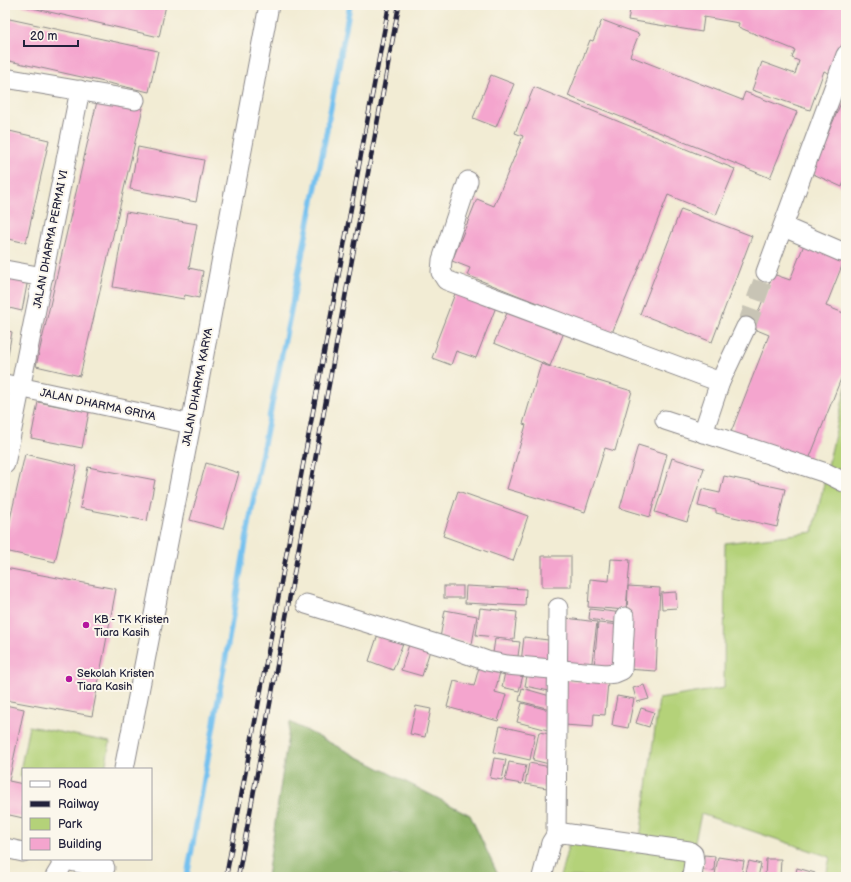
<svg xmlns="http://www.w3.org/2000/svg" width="851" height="882" font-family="'Balsamiq Sans',sans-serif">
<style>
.green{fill:#b4d279;stroke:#6b7a5a}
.forest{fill:#8fb469;stroke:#586b52}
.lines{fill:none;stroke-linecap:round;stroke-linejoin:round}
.stream{stroke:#75c1ef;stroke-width:5.5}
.building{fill:#f4a5ce}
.minor-tunnel{stroke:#c8c4b5;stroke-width:19;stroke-dasharray:19 10;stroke-linecap:butt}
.minor-casing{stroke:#8a8788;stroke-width:21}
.minor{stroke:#fff;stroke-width:19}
.rail-casing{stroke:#22223b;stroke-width:4.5}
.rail{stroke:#fbf7ec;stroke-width:3;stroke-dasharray:9;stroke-linecap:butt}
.poi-dot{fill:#b5179e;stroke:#fbf7ec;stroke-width:1.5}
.labels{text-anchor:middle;stroke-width:4;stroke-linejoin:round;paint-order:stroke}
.street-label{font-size:11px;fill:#22223b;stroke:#fbf7ec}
.poi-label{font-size:11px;fill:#22223b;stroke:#fbf7ec;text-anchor:start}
</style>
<rect width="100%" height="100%" fill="#fbf7ec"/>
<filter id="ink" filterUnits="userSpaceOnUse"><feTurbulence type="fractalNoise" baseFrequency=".025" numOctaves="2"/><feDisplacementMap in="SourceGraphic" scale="8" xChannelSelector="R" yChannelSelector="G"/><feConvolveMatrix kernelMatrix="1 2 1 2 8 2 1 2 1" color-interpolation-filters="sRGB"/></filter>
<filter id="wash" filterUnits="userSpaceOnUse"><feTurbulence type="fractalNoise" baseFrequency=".012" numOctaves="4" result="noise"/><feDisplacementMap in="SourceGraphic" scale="16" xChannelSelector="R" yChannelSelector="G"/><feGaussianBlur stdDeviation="0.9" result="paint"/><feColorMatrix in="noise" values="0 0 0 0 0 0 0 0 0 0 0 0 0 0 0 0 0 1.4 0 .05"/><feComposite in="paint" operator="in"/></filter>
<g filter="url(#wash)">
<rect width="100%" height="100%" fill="#f2ecd4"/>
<g class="green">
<path d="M846,386v491h-20l4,-20 -129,-43 -14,63h-127l9,-34 69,10 21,-154 65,-11 1,-145 88,-11z"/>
<path d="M29,726l81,16 -5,27h-82v8l-4,-1z"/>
</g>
<path class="forest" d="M290,722l180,93 29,62h-232z"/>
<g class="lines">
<path class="stream" d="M187,877l71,-404 63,-312 29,-156"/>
</g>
<g id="blocks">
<g class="building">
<path d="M19,5h147l-7,32z"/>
<path d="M631,5h215v30l-16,39 -6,-3 -14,39 -58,-20 10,-28 33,12 4,-13 -7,-3 3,-8 -57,-23 1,-4 -35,-6 -2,15 -74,-12z"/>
<path d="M5,18l153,33 -9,41 -144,-32z"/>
<path d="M602,20l37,14 -9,22 112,44 3,-8 52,20 -27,66 -51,-21v-1l-151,-60 22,-56 3,1z"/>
<path d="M491,75l23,9 -18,43 -23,-9z"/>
<path d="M534,87l201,82 -19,46 -48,-20 -56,138 -145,-58 3,-7 -18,-7 25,-62 17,7 29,-70 -8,-3z"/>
<path d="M98,97l45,11 -63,268 -44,-10z"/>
<path d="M841,103l5,3v71l-4,10 -31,-14z"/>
<path d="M5,130l44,10 -23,103 -21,-5z"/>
<path d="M138,147l66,13 -8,42 -66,-13z"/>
<path d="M681,209l71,27 -40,106 -72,-28z"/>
<path d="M126,212l71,12 -8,44 14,3 -4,27 -14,-3 -1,4 -71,-12z"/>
<path d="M805,242l40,16 -19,48 20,8v52l-38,96 -77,-30 38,-97 -17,-7 21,-54 17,6z"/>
<path d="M5,274l23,5 -6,32 -17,-4z"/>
<path d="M456,291l40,16 -20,51 -20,-7 -5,14 -19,-7 5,-14 -1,-1z"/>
<path d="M510,306l55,24 -15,36 -56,-23z"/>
<path d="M5,330l7,2 -5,28 -2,-1z"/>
<path d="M541,364l91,27 -17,60 -10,-3 -20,64 -78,-23 19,-64 -3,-1z"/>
<path d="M38,402l51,10 -7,36 -51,-10z"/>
<path d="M638,445l29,9 -17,63 -30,-9z"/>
<path d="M25,454l52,12 -22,96 -50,-11v-10z"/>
<path d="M672,458l32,10 -17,54 -32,-10z"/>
<path d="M206,463l33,10 -16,56 -33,-9z"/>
<path d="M88,467l67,13 -8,41 -67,-13z"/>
<path d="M724,476l61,13 -8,38 -61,-14v-3l-18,-4 4,-17 18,4z"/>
<path d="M458,491l70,25 -15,45 -70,-25z"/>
<rect x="542" y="556" width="29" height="31"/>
<path d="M611,559l19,1 -4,50 -38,-3 2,-28 19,2z"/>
<path d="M5,568l111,21 -24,127 -87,-16z"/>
<rect x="444" y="586" width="19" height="12"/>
<path d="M466,586l60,3 -1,17 -60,-3z"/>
<path d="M628,586l32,2 -4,83 -31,-2z"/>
<path d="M676,592l1,16 -15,1 -1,-16z"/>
<path d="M480,608l37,4 -3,27 -38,-4z"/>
<path d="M590,609l33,4 -1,11 -33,-5z"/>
<path d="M445,610l32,6 -5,28 -32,-6z"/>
<path d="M566,618l31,4 -6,48 -31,-4z"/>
<path d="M598,623l24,2 -4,44 -24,-2z"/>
<path d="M378,634l25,9 -10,27 -24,-9z"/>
<path d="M524,637l32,4 -3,26 -32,-5z"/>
<path d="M411,638l21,6 -10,32 -21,-6z"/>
<path d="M495,639l25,3 -3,21 -25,-3z"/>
<path d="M479,667l21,5 -5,20 11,3 -8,26 -51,-14 7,-26 20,5z"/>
<path d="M506,667l18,4 -5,20 -17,-4z"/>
<path d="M528,671l29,6 -3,15 -29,-6z"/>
<path d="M567,680l41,3 -3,32 -11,-1 -1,13 -29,-2z"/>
<path d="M644,685l5,14 -12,3 -4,-14z"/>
<path d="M522,688l35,10 -3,12 -35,-9z"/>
<path d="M617,696l17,3 -6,29 -16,-3z"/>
<path d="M522,703l34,9 -4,19 -35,-9z"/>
<path d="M5,705l19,4 -15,72 14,3v34l-18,-4z"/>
<path d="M416,706l15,3 -6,28 -15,-3z"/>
<path d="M641,708l13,4 -5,15 -13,-4z"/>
<path d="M500,726l35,8 -5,26 -36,-8z"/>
<path d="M539,732l16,3 -6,29 -16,-4z"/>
<path d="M494,758l12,2 -4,20 -12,-2z"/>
<path d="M509,762l17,3 -4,19 -17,-3z"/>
<path d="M529,763l27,5 -4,21 -27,-5z"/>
<path d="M704,855l11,1 -1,15 -11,-1z"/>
<path d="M718,857l26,4 -3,16h-14l-12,-2z"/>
<path d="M766,859h15l-1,18h-15z"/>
<path d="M749,861l12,3 -3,13 -13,-1z"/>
<path d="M797,868l18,5 -1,4h-19z"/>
</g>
</g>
</g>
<g filter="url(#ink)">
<use href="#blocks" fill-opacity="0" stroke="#8a8788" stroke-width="1"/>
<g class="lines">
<path class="minor-tunnel" d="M746,327l20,-55"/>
<defs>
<g id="minor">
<path d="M5,78l130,22"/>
<path d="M468,181l-26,79 -1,12 5,8 274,102 -17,51"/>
<path d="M784,227l58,25"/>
<path d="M5,270l38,7"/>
<path d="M766,272l80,-217"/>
<path d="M720,382l26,-55"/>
<path d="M5,384l186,40"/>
<path d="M665,420l161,53 20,10"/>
<path d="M5,464l75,-374"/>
<path d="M306,604l153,47 28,10 20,4 99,9 9,-1 7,-3 3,-53"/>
<path d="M124,769l67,-345 78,-419"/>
<path d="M556,835l2,-227"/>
<path d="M5,848l18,4"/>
<path d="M60,859l45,9"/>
<path d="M55,877l6,-10 3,-7"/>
<path d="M542,877l9,-34 5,-8 7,-2 126,18 4,3 1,8 -2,15"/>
</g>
</defs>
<use href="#minor" class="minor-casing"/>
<use href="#minor" class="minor"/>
<defs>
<g id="rail">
<path d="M226,877l163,-872"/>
<path d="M238,877l161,-872"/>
</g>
</defs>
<use href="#rail" class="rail-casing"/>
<use href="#rail" class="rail"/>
</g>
</g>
<g class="poi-dot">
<circle cx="86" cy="625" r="4"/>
<circle cx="69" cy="679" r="4"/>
</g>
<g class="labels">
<g class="street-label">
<text transform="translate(50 239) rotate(-79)" y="4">JALAN DHARMA PERMAI VI</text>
<text transform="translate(197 387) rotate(-79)" y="4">JALAN DHARMA KARYA</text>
<text transform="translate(98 404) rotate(12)" y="4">JALAN DHARMA GRIYA</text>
</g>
<g class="poi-label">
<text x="94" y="623">KB - TK Kristen<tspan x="94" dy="13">Tiara Kasih</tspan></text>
<text x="77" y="677">Sekolah Kristen<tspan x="77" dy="13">Tiara Kasih</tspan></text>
</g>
</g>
<rect width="851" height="882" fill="none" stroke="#fbf7ec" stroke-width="20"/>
<rect x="22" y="768" width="130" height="92" fill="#fbf7ec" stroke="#a4a2a5"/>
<rect x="30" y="781" width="20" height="6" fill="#ffffff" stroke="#a4a2a5"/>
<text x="58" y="788" font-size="12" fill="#22223b">Road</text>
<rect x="30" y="801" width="20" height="6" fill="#22223b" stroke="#a4a2a5"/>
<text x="58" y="808" font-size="12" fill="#22223b">Railway</text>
<rect x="30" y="818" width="20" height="12" fill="#b4d279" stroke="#a4a2a5"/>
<text x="58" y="828" font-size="12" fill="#22223b">Park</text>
<rect x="30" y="838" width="20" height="12" fill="#f4a5ce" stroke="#a4a2a5"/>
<text x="58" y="848" font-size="12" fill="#22223b">Building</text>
<path d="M24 40v6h54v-6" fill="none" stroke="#22223b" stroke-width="2"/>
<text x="30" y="40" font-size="12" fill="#22223b" stroke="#fbf7ec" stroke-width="3" paint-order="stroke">20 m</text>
</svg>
